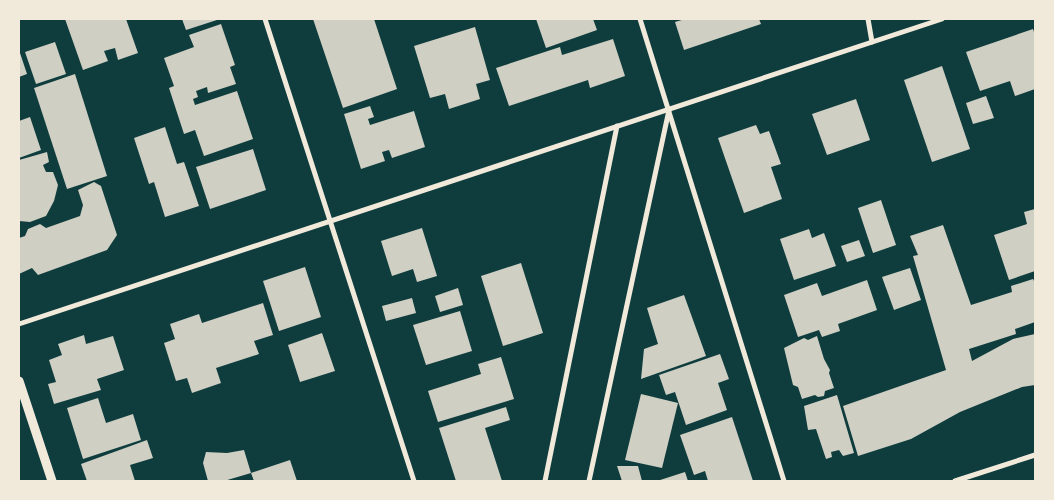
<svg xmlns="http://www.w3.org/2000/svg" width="1054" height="500" font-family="Overpass,sans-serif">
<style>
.building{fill:#cfcfc3}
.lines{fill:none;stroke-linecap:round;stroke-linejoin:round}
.minor{stroke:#f1e9da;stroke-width:5}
.tertiary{stroke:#f1e9da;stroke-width:9}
</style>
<rect width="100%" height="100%" fill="#0f3d3e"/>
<g class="building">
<path d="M65,19h61l12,34 -20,7 -3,-12 -11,3 4,10 -25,9z"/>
<path d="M182,19h38l-34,11z"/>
<path d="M313,19h61l23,70 -54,19z"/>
<path d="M536,19h57l4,11 -51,18z"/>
<path d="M685,19h74l2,5 -77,26 -9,-28z"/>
<path d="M221,24l14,41 -5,2 6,17 -28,9 -1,-6 -11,4 2,6 -5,2 2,6 42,-14 16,48 -49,17 -9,-26 -11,4 -15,-46 5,-2 -10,-28 30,-11 -5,-12z"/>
<path d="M475,27l15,53 -14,4 4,15 -31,10 -4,-15 -15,4 -16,-52z"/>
<path d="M1033,29l2,6v54l-20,7 -5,-15 -30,10 -14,-39z"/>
<path d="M613,39l12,37 -35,12 -2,-8 -79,26 -13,-38 64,-21 2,8z"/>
<path d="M55,42l11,32 -30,10 -11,-32z"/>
<path d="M19,50l8,24 -8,3z"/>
<path d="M942,66l28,83 -38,13 -28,-82z"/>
<path d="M75,74l32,102 -40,13 -33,-101z"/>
<path d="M986,96l8,22 -21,6 -7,-21z"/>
<path d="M856,99l14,41 -43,15 -15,-41z"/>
<path d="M370,106l4,11 -6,2 2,6 44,-14 11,36 -33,11 -3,-8 -7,2 3,9 -24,8 -17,-55z"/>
<path d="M30,117l11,33 -22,8v-37z"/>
<path d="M756,125l4,9 9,-3 12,33 -10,3 11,32 -38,14 -26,-75z"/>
<path d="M165,127l12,37 7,-2 15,44 -34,11 -11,-35 -5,2 -15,-46z"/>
<path d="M253,149l13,41 -56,19 -14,-42z"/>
<path d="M47,152l2,10 -6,3 3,7h7l5,13 -4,16 -8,15 -16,6 -11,-1v-61z"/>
<path d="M94,182l7,4 16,49 -10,15 -69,25 -6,-7 -13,6v-36l6,-2 3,-7 12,-5 6,4 34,-12 3,-11 -5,-15z"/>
<path d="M881,200l15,45 -23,8 -15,-45z"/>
<path d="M1035,209v62l-26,9 -15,-45 33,-11 -3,-12z"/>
<path d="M943,225l28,80 41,-13 -1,-6 22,-7 2,4v39l-20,7 1,5 -47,15 3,12 41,-22 22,-5v51l-13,2 -62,25 -49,27 -53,17 -15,-50 103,-36 -33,-114 5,-1 -8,-19z"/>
<path d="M422,228l15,48 -20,6 -4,-13 -21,7 -11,-35z"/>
<path d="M809,229l3,9 12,-5 12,33 -42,14 -14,-41z"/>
<path d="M859,240l6,16 -18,6 -6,-16z"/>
<path d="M521,263l22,70 -40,13 -22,-70z"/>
<path d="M305,267l16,50 -42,14 -16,-50z"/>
<path d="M910,268l11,32 -27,10 -12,-33z"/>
<path d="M867,280l10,30 -39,14 2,7 -18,6 -3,-7 -21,7 -14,-42 33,-12 5,13z"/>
<path d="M458,288l5,17 -23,7 -5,-16z"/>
<path d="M684,295l22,61 -65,23 3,-30 14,-5 -11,-36z"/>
<path d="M412,298l4,15 -30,8 -4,-15z"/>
<path d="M263,303l10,32 -19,6 5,13 -43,14 5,15 -29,10 -5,-15 -11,3 -12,-38 11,-4 -5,-15 29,-10 3,9z"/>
<path d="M460,311l12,40 -46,14 -13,-40z"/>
<path d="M322,333l13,38 -35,11 -12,-37z"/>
<path d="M84,335l2,9 27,-8 11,34 -27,9 4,11 -47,14 -6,-20 8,-2 -7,-22 13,-5 -4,-11z"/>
<path d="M817,336l7,23 6,11 -1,3 5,15 -9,3 -1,5 -6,1 -3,-2 -13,4 -4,-12 -5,-2 -9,-37 20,-10 4,2z"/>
<path d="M720,354l9,25 -11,4 9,27 -41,15 -11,-33 -9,3 -7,-20z"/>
<path d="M501,357l13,42 -76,23 -10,-31 53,-17 -3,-10z"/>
<path d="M641,394l37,9 -16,65 -37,-8z"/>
<path d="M837,395l17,58 -11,3 -4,-6 -8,2 1,5 -6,2 -10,-30 -8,1 -4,-24z"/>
<path d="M98,398l8,25 27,-9 8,26 -58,19 -16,-51z"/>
<path d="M506,407l4,13 -25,8 17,53h-46l-17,-53z"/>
<path d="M732,417l21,64h-45l-3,-10 -11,4 -14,-40z"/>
<path d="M147,440l6,18 -23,7 5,16h-48l-6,-17z"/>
<path d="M244,450l7,23 -27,8h-16l-5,-18 3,-11 21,1z"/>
<path d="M290,460l7,21h-43l-3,-8z"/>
<path d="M617,466h21l4,15h-20z"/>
<path d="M685,472l3,9h-31z"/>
</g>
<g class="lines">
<g class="minor">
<path d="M265,19l149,462"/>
<path d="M640,19l144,462"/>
<path d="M868,19l4,23"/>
<path d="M19,324l923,-305"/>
<path d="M545,481l72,-355"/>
<path d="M589,481l80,-371"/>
<path d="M955,481l80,-26"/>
</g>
<path class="tertiary" d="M19,381l33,100"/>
</g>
<rect width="1054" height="500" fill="none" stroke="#f1e9da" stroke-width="40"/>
</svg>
